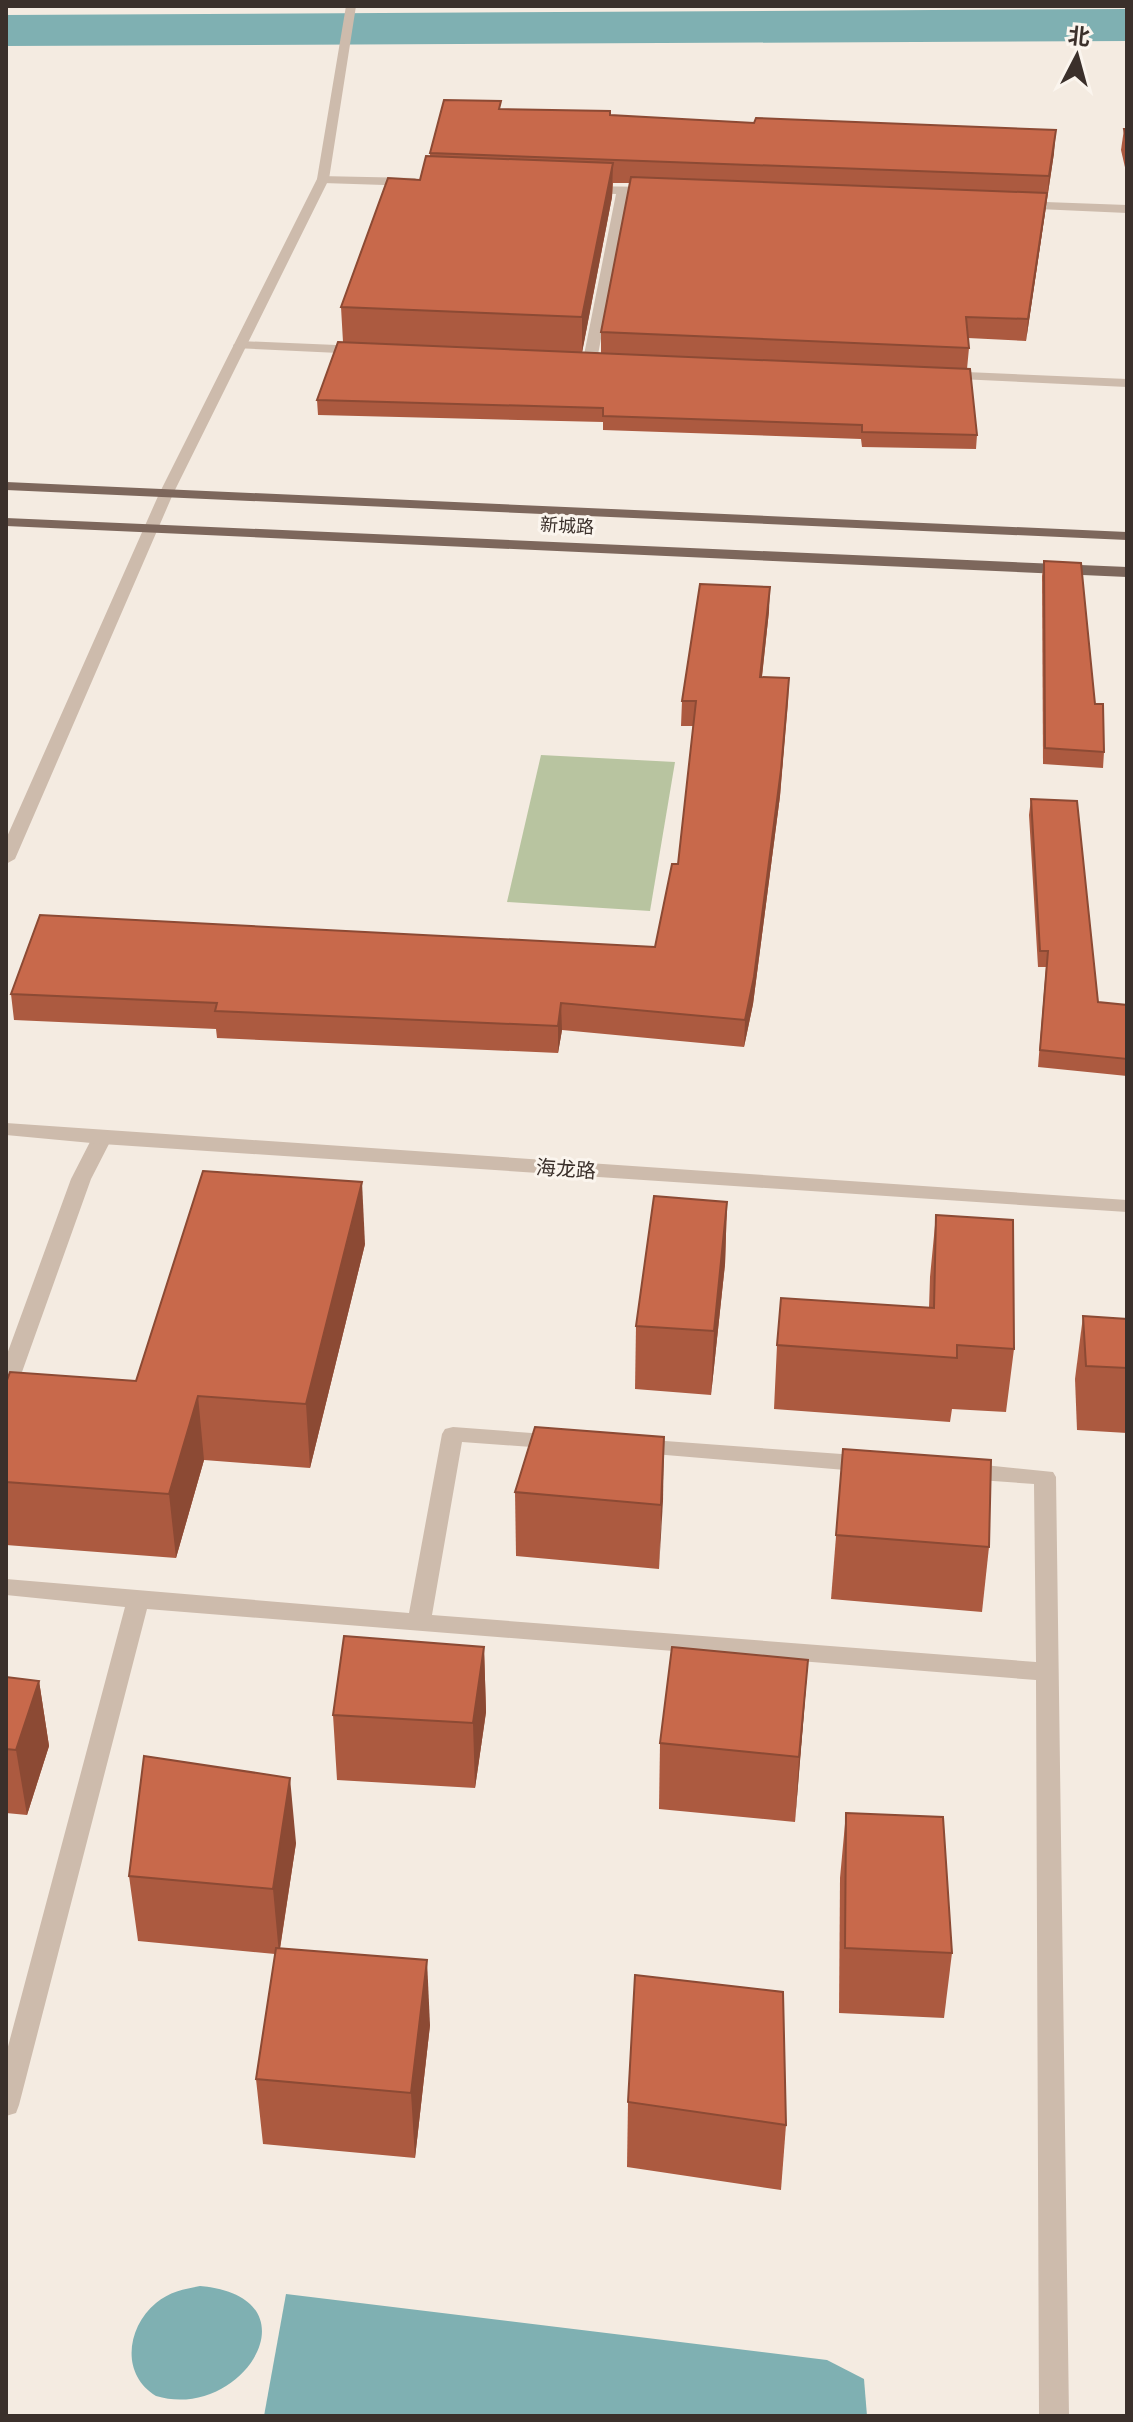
<svg xmlns="http://www.w3.org/2000/svg" width="1133" height="2422" font-family="'Public Sans','Noto Sans SC',sans-serif">
<style>
.green{fill:#b8c4a0}
.water{fill:#7fb0b2}
.lines{fill:none;stroke-linecap:round;stroke-linejoin:round}
.lane{fill:#cdbbac;fill-rule:evenodd}
.street{fill:#cdbbac;fill-rule:evenodd}
.primary{fill:#7d675c;fill-rule:evenodd}
.wall{fill:#ac5a40;fill-rule:evenodd}
.shaded-wall{fill:#8c4a34}
.building{fill:#c8694b;stroke:#8c4a34;stroke-width:2}
.labels{text-anchor:middle;stroke-width:6;stroke-linejoin:round;paint-order:stroke}
.far-street-label{font-size:18px;fill:#3b302b;stroke:#fbf5ee}
.street-label{font-size:20px;fill:#3b302b;stroke:#fbf5ee}
</style>
<rect width="100%" height="100%" fill="#f4ebe1"/>
<path class="green" d="M541,755l134,7 -25,149 -143,-9z"/>
<g class="water">
<path d="M1127,9v32l-1121,5v-31z"/>
<path d="M200,2286c121,11 42,136 -44,110 -36,-22 -29,-69 0,-93 13,-11 28,-14 44,-17z"/>
<path d="M286,2294l541,66 37,19 3,37h-603z"/>
</g>
<g class="lines">
<g class="lane">
<path d="M319,176l96,2 6,4 -6,4 -92,-3 -6,-4z"/>
<path d="M582,186l72,1 6,4 -6,4 -26,-1 -31,166 -7,4 -7,-4 33,-166 -30,-1 -4,-1z"/>
<path d="M1018,201l109,4v8l-113,-5 -2,-3z"/>
<path d="M240,341l120,5 7,4 -7,4 -125,-6 -2,-3z"/>
<path d="M943,371l184,8v8l-189,-9 -2,-3z"/>
<path d="M102,1132l10,6 -21,41 -74,207 -3,5 -8,2v-36l65,-178 21,-41z"/>
<path d="M453,1427l105,8 8,2 3,5 -3,5 -8,2 -96,-7 -30,173 604,47 -2,-178 -69,-5 -8,-3 -3,-5 3,-5 8,-3 88,9 3,5 13,939h-30l-3,-736 -889,-71 -128,496 -3,8 -10,3v-62l119,-447 -119,-12v-16l403,34 33,-179 3,-5z"/>
<path d="M638,1439l231,17 8,3 3,5 -3,5 -8,3 -239,-20 -3,-5 3,-5z"/>
</g>
<g class="street">
<path d="M346,6h10l-27,173 -156,315 -158,365 -9,5v-25l153,-345 158,-315z"/>
<path d="M6,1123l1121,77v12l-1025,-68 -96,-9z"/>
</g>
<g class="primary">
<path d="M6,482l1121,50v8l-1121,-50z"/>
<path d="M6,518l1121,49v10l-1121,-51z"/>
</g>
</g>
<g class="wall">
<path d="M501,109l109,6 444,38 -28,188 -58,-3 1,10 -2,21 10,66 -1,14 -114,-2 -1,-8 -258,-9v-8l-285,-7 -1,-15 26,-58 -2,-35 79,-127 10,-24v-3zM613,183h17l-29,149v21l-19,-1 30,-155z"/>
<path d="M1124,129h3v47l-6,-26z"/>
<path d="M1044,561l51,143 9,48 -1,16 -60,-4 -1,-188z"/>
<path d="M769,611l-7,66 27,1 -1,25 -8,93 -27,208 -9,43 -182,-17 -4,23 -341,-15 -1,-9 -202,-9 -3,-26 644,-47 23,-83 15,-138h-12l1,-25z"/>
<path d="M1031,799l67,203 29,3v71l-89,-9 8,-100h-8l-9,-152z"/>
<path d="M727,1202l-2,62 -14,131 -76,-6 1,-63z"/>
<path d="M936,1215l78,134 -8,63 -54,-3 -2,13 -176,-13 3,-64 152,-37 1,-31z"/>
<path d="M365,1244l-55,224 -106,-8 -28,98 -170,-13v-162l130,-2z"/>
<path d="M1083,1316l44,3v114l-50,-3 -2,-51z"/>
<path d="M664,1437l-5,132 -143,-13 -1,-64z"/>
<path d="M843,1449l146,98 -7,65 -151,-13z"/>
<path d="M484,1647l2,65 -11,76 -138,-8 -4,-65z"/>
<path d="M808,1660l-13,162 -136,-13 1,-66z"/>
<path d="M6,1677l33,4 10,65 -22,69 -21,-2z"/>
<path d="M846,1813l106,140 -8,65 -105,-5 1,-135z"/>
<path d="M296,1843l-16,106 150,76 -15,133 -152,-14 -7,-65 19,-125 -137,-13 -9,-65z"/>
<path d="M628,2102l158,23 -5,65 -154,-23z"/>
</g>
<g class="shaded-wall">
<path d="M1056,130l-2,23 -7,46 2,-23z"/>
<path d="M613,163l-1,34 -30,156v-36z"/>
<path d="M1047,193l-2,20 -19,128 2,-22z"/>
<path d="M770,587l-1,24 -10,91 1,-25z"/>
<path d="M789,678l-9,118 -27,208 -9,43 1,-27z"/>
<path d="M561,1003l1,27 -4,23v-27z"/>
<path d="M362,1182l3,62 -55,224 -4,-64z"/>
<path d="M727,1202l-2,62 -14,131 3,-64z"/>
<path d="M198,1396l6,64 -28,98 -7,-64z"/>
<path d="M664,1437l-1,64 -4,68 2,-64z"/>
<path d="M484,1647l2,65 -11,76 -2,-65z"/>
<path d="M808,1660l-5,65 -8,97 4,-65z"/>
<path d="M39,1681l10,65 -22,69 -11,-65z"/>
<path d="M290,1778l6,65 -17,111 -6,-65z"/>
<path d="M427,1960l3,65 -15,133 -4,-65z"/>
</g>
<g class="building">
<path d="M444,100l57,1 -2,8 111,2v4l144,8 2,-5 300,12 -7,46 -619,-23z"/>
<path d="M1124,129h3v15z"/>
<path d="M426,156l187,7 -31,154 -241,-10 47,-129 32,2z"/>
<path d="M631,177l416,16 -19,126 -62,-2 3,31 -368,-16z"/>
<path d="M338,342l632,27 7,66 -115,-3v-7l-259,-9v-8l-286,-8z"/>
<path d="M1044,561l37,2 14,141h8l1,48 -59,-4z"/>
<path d="M700,584l70,3 -10,90 29,1 -8,92 -27,207 -9,43 -184,-17 -3,23 -343,-15 2,-8 -206,-9 29,-79 615,32 17,-83h6l18,-163h-14z"/>
<path d="M1031,799l46,2 21,201 29,3v54l-87,-9 8,-99h-8z"/>
<path d="M203,1171l159,11 -56,222 -108,-8 -29,98 -163,-12v-99l4,-11 126,9z"/>
<path d="M654,1196l73,6 -13,129 -78,-5z"/>
<path d="M936,1215l77,5 1,129 -57,-4v13l-180,-13 4,-47 153,10z"/>
<path d="M1083,1316l44,3v49l-41,-2z"/>
<path d="M535,1427l129,10 -3,68 -146,-13z"/>
<path d="M843,1449l148,11 -2,87 -153,-12z"/>
<path d="M344,1636l140,11 -11,76 -140,-8z"/>
<path d="M672,1647l136,13 -9,97 -139,-14z"/>
<path d="M6,1677l33,4 -23,69 -10,-1z"/>
<path d="M144,1756l146,22 -17,111 -144,-13z"/>
<path d="M846,1813l97,4 9,136 -107,-5z"/>
<path d="M276,1948l151,12 -16,133 -155,-14z"/>
<path d="M635,1975l148,17 3,133 -158,-23z"/>
</g>
<g class="labels">
<g class="far-street-label">
<text transform="translate(567 526) rotate(3)" y="6">新城路</text>
</g>
<g class="street-label">
<text transform="translate(566 1169) rotate(4)" y="7">海龙路</text>
</g>
</g>
<rect width="1133" height="2422" fill="none" stroke="#3b302b" stroke-width="16"/>
<g transform="translate(1077 56) rotate(6)" stroke="#fbf5ee" stroke-width="6" paint-order="stroke">
<path d="M0-6L14 30L0 20L-14 30Z" fill="#3b302b"/>
<text y="-12" font-size="22" font-weight="bold" text-anchor="middle" fill="#3b302b">北</text>
</g>
</svg>
